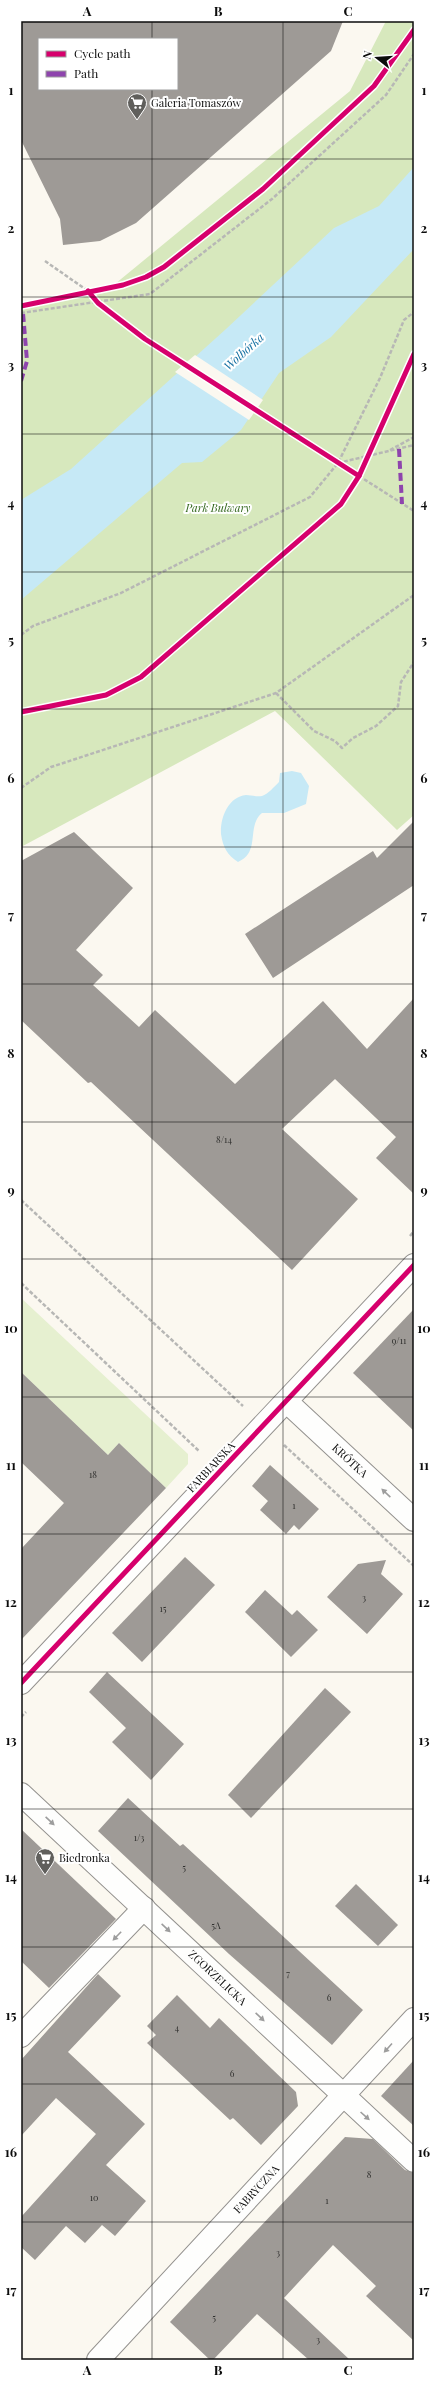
<svg xmlns="http://www.w3.org/2000/svg" width="435" height="2381" font-family="'Playfair Display',serif">
<style>
.green{fill:#e6f0d0}
.forest{fill:#d7e8bd}
.water{fill:#c6e9f6}
.pier{fill:#fbf8f0}
.building{fill:#9e9a96;fill-rule:evenodd}
.lines{fill:none;stroke-linecap:round;stroke-linejoin:round}
.minor-casing{stroke:#94928f;stroke-width:24}
.path{stroke:#b7b7b5;stroke-width:2.5;stroke-dasharray:4 2;stroke-linecap:butt}
.minor{stroke:#fefefd;stroke-width:22}
.quiet{stroke:#8e44ad;stroke-width:4;stroke-dasharray:8 4;stroke-linecap:butt}
.cycleway-casing{stroke:#fff;stroke-width:8}
.cycleway{stroke:#d6006c;stroke-width:5}
.oneway{fill:#9d9d9d}
.grid{fill:none;stroke:#0c0c0c;stroke-width:1;stroke-opacity:0.55}
.labels{text-anchor:middle;stroke-width:4;stroke-linejoin:round;paint-order:stroke}
.number-label{font-size:9px;fill:#30302e}
.poi-label{font-size:11px;fill:#0c0c0c;stroke:#fff;text-anchor:start}
.park-label{font-size:11px;font-style:italic;fill:#31661b;stroke:#fff}
.street-label{font-size:11px;fill:#0c0c0c;stroke:#fff}
.water-label{font-size:12px;font-style:italic;fill:#126fa1;stroke:#fff}
.neatline{fill:none;stroke:#0c0c0c;stroke-width:1.5}
.grid-label{font-size:13px;text-anchor:middle;font-weight:bold;fill:#0c0c0c}
</style>
<rect width="100%" height="100%" fill="#fbf8f0"/>
<path class="green" d="M21,1298l167,156v10l-22,24 -47,-45 -11,12 -87,-83z"/>
<path class="forest" d="M386,21h28v794l-17,15 -122,-119 -254,136v-542l83,-12 246,-202z"/>
<g class="water">
<path d="M414,167v82l-83,88 -52,36 -38,57 -39,32 -20,1 -161,137v-100l50,-31 155,-140 108,-101 45,-22z"/>
<path d="M292,771l9,2 8,13 -3,18 -22,9h-22c-16,13 -1,40 -24,49 -11,-7 -15,-15 -17,-28 -1,-16 7,-37 25,-39 5,0 10,2 16,1 6,-2 12,-9 17,-14l1,-9z"/>
</g>
<path class="pier" d="M195,355l68,45 -14,20 -74,-48z"/>
<g class="building">
<path d="M21,21h322l-12,30 -195,172 -36,18 -37,4 -3,-26 -39,-79zM39,39h138v50h-138z"/>
<path d="M414,821v64l-141,93 -28,-44 128,-83 4,7z"/>
<path d="M74,832l59,56 -57,62 27,25 -10,10 46,42 16,-17 80,74 88,-83 44,48 47,-51v196l-38,-36 20,-21 -61,-58 -53,50 76,70 -66,71 -201,-188 -3,1 -67,-63v-159z"/>
<path d="M414,1309v122l-61,-58z"/>
<path d="M21,1372l87,83 11,-12 47,45 -145,152v-91l43,-46 -43,-41z"/>
<path d="M270,1465l49,44 -20,21 -5,-5 -8,9 -26,-24 8,-9 -16,-15z"/>
<path d="M185,1557l30,28 -73,77 -30,-29z"/>
<path d="M386,1560l-5,14 22,20 -36,40 -40,-37 31,-33z"/>
<path d="M265,1590l27,25 5,-5 21,20 -27,27 -46,-45z"/>
<path d="M107,1672l77,72 -33,36 -39,-38 14,-14 -37,-36z"/>
<path d="M325,1688l26,24 -100,106 -23,-23z"/>
<path d="M128,1798l52,48 3,-2 180,166 -31,35 -103,-91 -131,-123z"/>
<path d="M21,1829l95,90 -67,69 -28,-27z"/>
<path d="M356,1884l42,41 -20,21 -43,-40z"/>
<path d="M98,1974l23,22 -53,56 77,72 -39,41 40,36 -31,35 -13,-11 -17,18 -19,-17 -31,34 -14,-13v-30l75,-83 -40,-36 -35,38v-76z"/>
<path d="M177,1995l33,33 9,-10 77,74 2,14 -37,39 -28,-27 -3,2 -83,-77 9,-8 -9,-9z"/>
<path d="M414,2060v66l-33,-30z"/>
<path d="M345,2137l28,2 32,31 9,3v168l-48,-45 10,-10 -43,-41 -49,53 66,62h-41l-52,-46 -44,46h-3l-40,-38z"/>
</g>
<g class="lines">
<defs>
<g id="minor">
<path id="s1" d="M287,1402l127,118"/>
<path d="M21,1683l393,-418"/>
<path id="s2" d="M21,1794l393,367"/>
<path d="M21,2036l123,-128"/>
<path id="s3" d="M98,2360l316,-341"/>
</g>
</defs>
<use href="#minor" class="minor-casing"/>
<g class="path">
<path d="M45,261l43,30"/>
<path d="M21,313l129,-19 122,-95 114,-104 28,-41"/>
<path d="M390,450l24,-13"/>
<path d="M338,463l76,-18"/>
<path d="M359,476l55,35"/>
<path d="M21,635l12,-9 88,-33 189,-96 28,-34 42,-85 24,-58 10,-8"/>
<path d="M276,693l38,38 21,10 7,7 11,-10 23,-12 22,-20 3,-24 13,-20"/>
<path d="M21,788l30,-21 225,-74 138,-98"/>
<path d="M21,1200l222,206"/>
<path d="M410,1236l4,-5"/>
<path d="M21,1283l178,168"/>
<path d="M284,1445l130,121"/>
<path d="M21,1717l5,-5"/>
</g>
<use href="#minor" class="minor"/>
<g class="quiet">
<path d="M21,381l6,-20 -4,-48"/>
<path d="M399,449l3,55"/>
</g>
<defs>
<g id="cycleway">
<path d="M88,291l10,12 47,36 214,137"/>
<path d="M21,306l102,-21 23,-8 18,-10 99,-78 111,-103 40,-56"/>
<path d="M21,712l85,-17 35,-18 200,-173 18,-28 55,-122"/>
<path d="M21,1683l393,-418"/>
</g>
</defs>
<use href="#cycleway" class="cycleway-casing"/>
<use href="#cycleway" class="cycleway"/>
</g>
<defs><path id="oneway-solid" d="M-6-.8H1V-3.2L6.5 0L1 3.2V.8H-6Z"/></defs>
<g class="oneway">
<use href="#oneway-solid" transform="translate(386 1493) rotate(-137)"/>
<use href="#oneway-solid" transform="translate(50 1821) rotate(43)"/>
<use href="#oneway-solid" transform="translate(166 1928) rotate(43)"/>
<use href="#oneway-solid" transform="translate(117 1936) rotate(134)"/>
<use href="#oneway-solid" transform="translate(260 2017) rotate(43)"/>
<use href="#oneway-solid" transform="translate(388 2048) rotate(132)"/>
<use href="#oneway-solid" transform="translate(365 2116) rotate(42)"/>
</g>
<path class="grid" d="M152,21v18M283,21v2339M152,89v2271M21,159h393M21,297h393M21,434h393M21,572h393M21,709h393M21,847h393M21,984h393M21,1122h393M21,1259h393M21,1397h393M21,1534h393M21,1672h393M21,1809h393M21,1947h393M21,2084h393M21,2222h393"/>
<defs>
<symbol id="supermarket-pin" viewBox="-11 -11 22 30"><path d="M0 17L-7.5 6A9.5 9.5 0 1 1 7.5 6Z" fill="#605f5c" stroke="#fff"/><path d="M-6-5.5h2.5l.6 2H6L4.5 2H-2.5L-4.4-4H-6ZM-1.5 3.2a1.3 1.3 0 1 0 .1 0ZM3 3.2a1.3 1.3 0 1 0 .1 0Z" fill="#fff"/></symbol>
</defs>
<g fill-rule="evenodd">
<use href="#supermarket-pin" x="126" y="92" width="22" height="30"/>
<use href="#supermarket-pin" x="34" y="1847" width="22" height="30"/>
</g>
<g class="labels">
<g class="number-label">
<text x="224" y="1143">8/14</text>
<text x="399" y="1344">9/11</text>
<text x="93" y="1478">18</text>
<text x="294" y="1509">1</text>
<text x="364" y="1601">3</text>
<text x="163" y="1612">15</text>
<text x="139" y="1841">1/3</text>
<text x="184" y="1871">5</text>
<text x="216" y="1929">5A</text>
<text x="288" y="1977">7</text>
<text x="329" y="2001">6</text>
<text x="177" y="2031">4</text>
<text x="232" y="2077">6</text>
<text x="369" y="2178">8</text>
<text x="94" y="2201">10</text>
<text x="327" y="2204">1</text>
<text x="278" y="2256">3</text>
<text x="214" y="2321">5</text>
<text x="318" y="2343">3</text>
</g>
<g class="poi-label">
<text x="151" y="107">Galeria Tomaszów</text>
<text x="59" y="1862">Biedronka</text>
</g>
<g class="park-label">
<text x="218" y="512">Park Bulwary</text>
</g>
<g class="street-label">
<text dy="4" stroke="none"><textPath href="#s1" startOffset="86">KRÓTKA</textPath></text>
<text transform="translate(211 1467) rotate(-47)" y="4">FARBIARSKA</text>
<text dy="4" stroke="none"><textPath href="#s2" startOffset="269">ZGORZELICKA</textPath></text>
<text dy="4" stroke="none"><textPath href="#s3" startOffset="233">FABRYCZNA</textPath></text>
</g>
<g class="water-label">
<text transform="translate(244 352) rotate(-42)" y="4">Wolbórka</text>
</g>
</g>
<rect width="435" height="2381" fill="none" stroke="#ffffff" stroke-width="44"/>
<rect x="38" y="38" width="140" height="52" fill="#ffffff" stroke="#9e9e9e"/>
<rect x="46" y="51" width="20" height="6" fill="#d6006c" stroke="#9e9e9e"/>
<text x="74" y="58" font-size="12" fill="#0c0c0c">Cycle path</text>
<rect x="46" y="71" width="20" height="6" fill="#8e44ad" stroke="#9e9e9e"/>
<text x="74" y="78" font-size="12" fill="#0c0c0c">Path</text>
<g transform="translate(377 58) rotate(287)" stroke="#ffffff" stroke-width="3" paint-order="stroke">
<path d="M0-3L7 15L0 10L-7 15Z" fill="#0c0c0c"/>
<text y="-6" font-size="11" font-weight="bold" text-anchor="middle" fill="#0c0c0c">N</text>
</g>
<rect x="22" y="22" width="391" height="2337" class="neatline"/>
<g class="grid-label">
<text x="87" y="16">A</text>
<text x="218" y="16">B</text>
<text x="348" y="16">C</text>
<text x="11" y="95">1</text>
<text x="424" y="95">1</text>
<text x="11" y="233">2</text>
<text x="424" y="233">2</text>
<text x="11" y="370">3</text>
<text x="424" y="370">3</text>
<text x="11" y="508">4</text>
<text x="424" y="508">4</text>
<text x="11" y="645">5</text>
<text x="424" y="645">5</text>
<text x="11" y="783">6</text>
<text x="424" y="783">6</text>
<text x="11" y="920">7</text>
<text x="424" y="920">7</text>
<text x="11" y="1058">8</text>
<text x="424" y="1058">8</text>
<text x="11" y="1195">9</text>
<text x="424" y="1195">9</text>
<text x="11" y="1333">10</text>
<text x="424" y="1333">10</text>
<text x="11" y="1470">11</text>
<text x="424" y="1470">11</text>
<text x="11" y="1607">12</text>
<text x="424" y="1607">12</text>
<text x="11" y="1745">13</text>
<text x="424" y="1745">13</text>
<text x="11" y="1882">14</text>
<text x="424" y="1882">14</text>
<text x="11" y="2020">15</text>
<text x="424" y="2020">15</text>
<text x="11" y="2157">16</text>
<text x="424" y="2157">16</text>
<text x="11" y="2295">17</text>
<text x="424" y="2295">17</text>
<text x="87" y="2375">A</text>
<text x="218" y="2375">B</text>
<text x="348" y="2375">C</text>
</g>
</svg>
